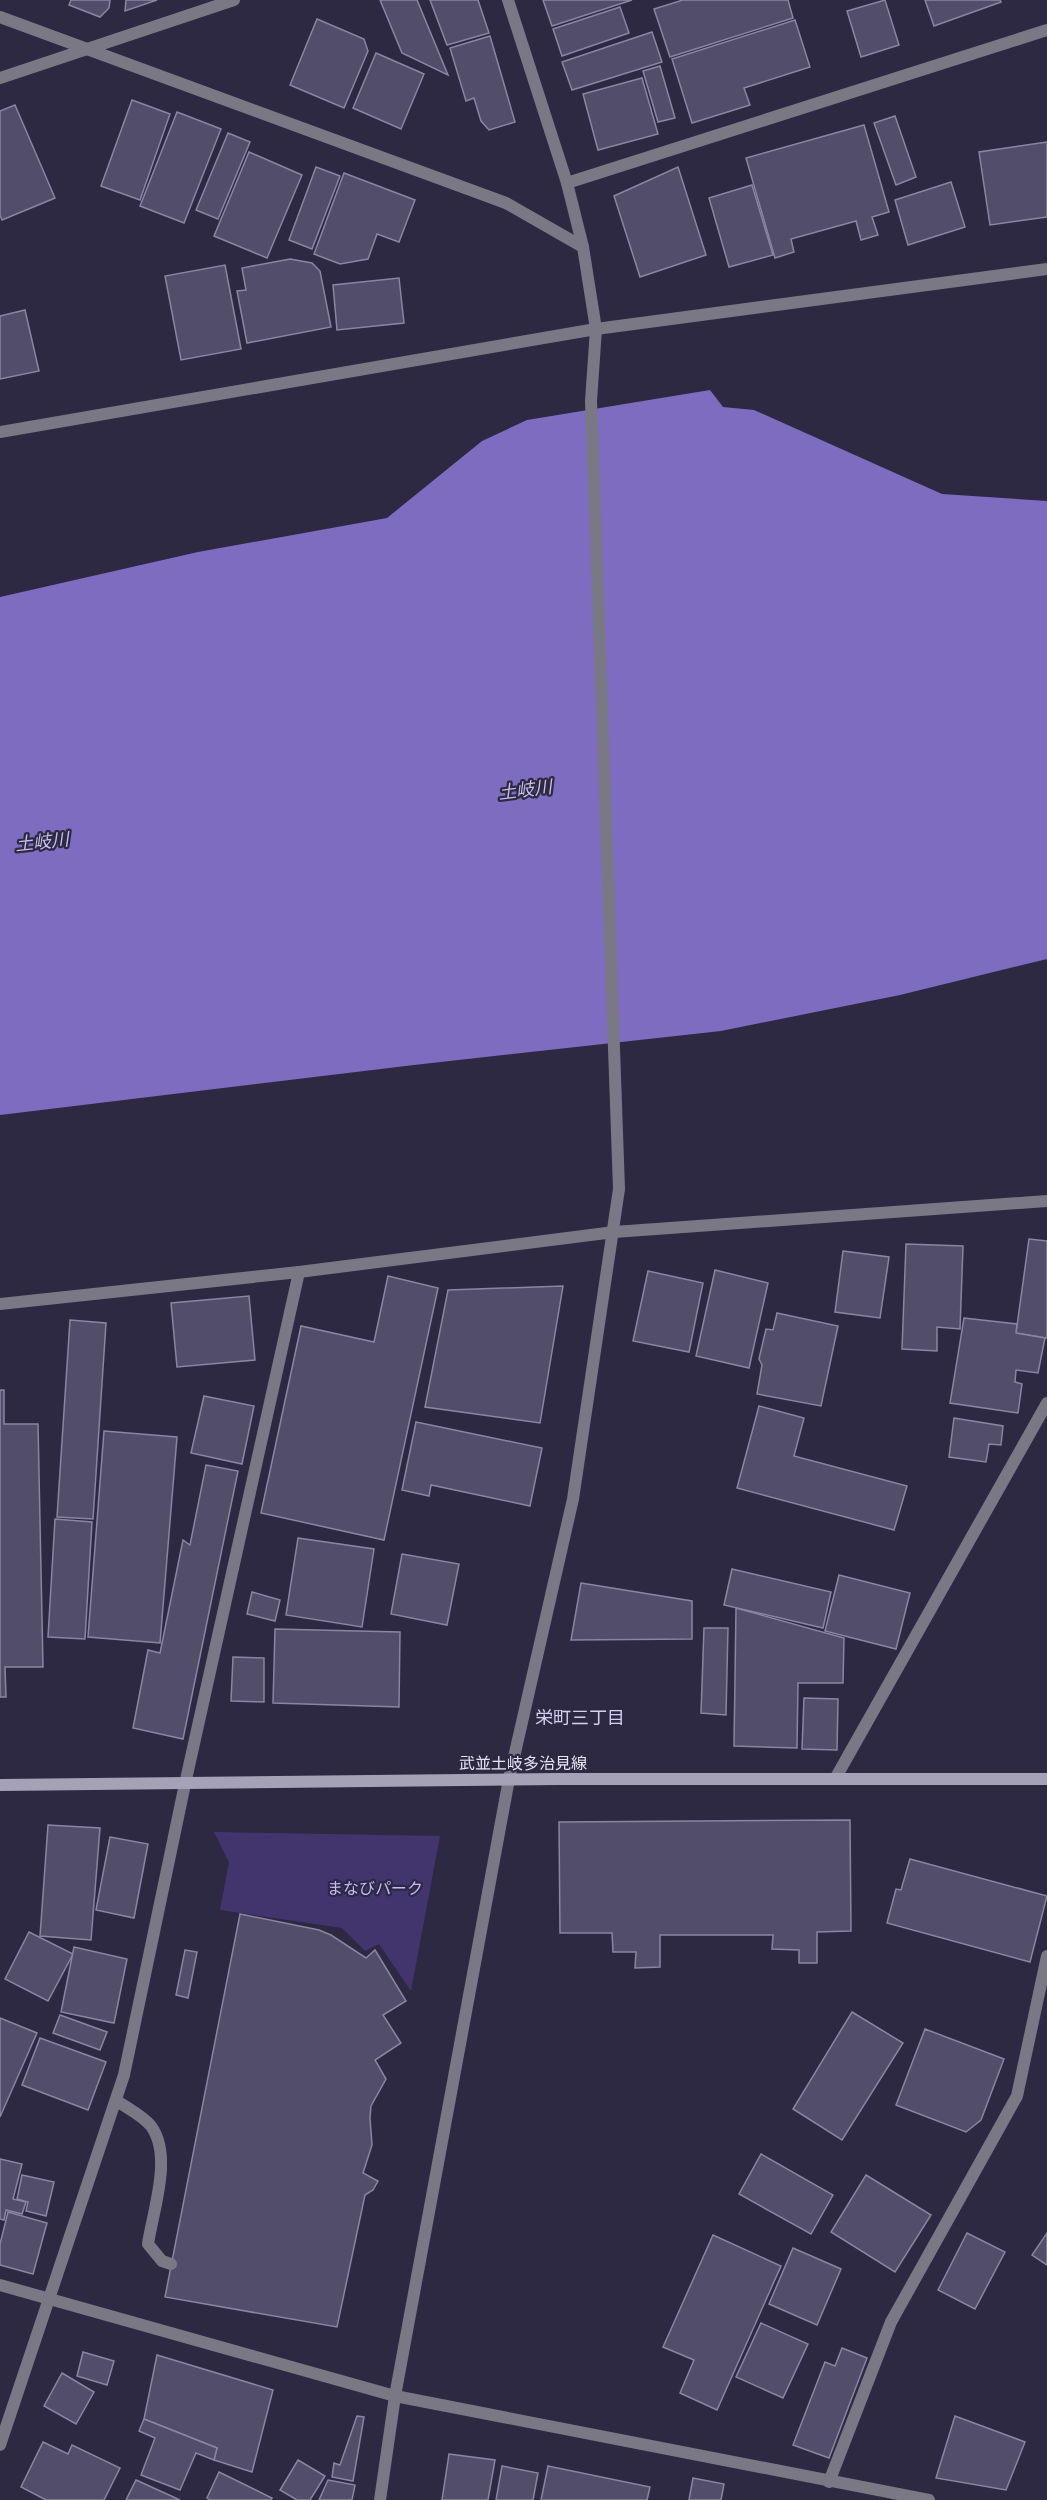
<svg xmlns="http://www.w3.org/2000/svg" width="1047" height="2500" font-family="'DM Sans','Noto Sans JP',sans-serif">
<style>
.green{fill:#42356e}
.water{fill:#7e6cc0}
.building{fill:#524d69;stroke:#8985a3;stroke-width:1.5}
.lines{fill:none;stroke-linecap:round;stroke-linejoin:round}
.service{stroke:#7a7885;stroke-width:12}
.minor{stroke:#7a7885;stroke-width:12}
.secondary{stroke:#a5a2b7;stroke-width:12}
.labels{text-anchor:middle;stroke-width:4.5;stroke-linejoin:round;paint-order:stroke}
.street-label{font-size:16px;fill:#e6e4f5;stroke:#2d2942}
.park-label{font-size:16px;fill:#c4b9fc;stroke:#2d2942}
.water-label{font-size:18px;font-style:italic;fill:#c7c0ed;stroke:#2d2942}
.neighbourhood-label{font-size:18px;fill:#d3cfef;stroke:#2d2942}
</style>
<rect width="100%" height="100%" fill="#2d2942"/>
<path class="green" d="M214,1832l226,4 -29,155 -32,-47 -14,7 -23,-23 -122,-18 9,-48z"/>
<path class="water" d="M710,390l13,17 31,3 188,84 105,7v458l-147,36 -179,36 -307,34 -414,50v-518l198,-45 189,-34 95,-77 45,-21z"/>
<g class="building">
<path d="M71,0h39l-1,8 -9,9 -31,-12z"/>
<path d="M126,0h31l-32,11z"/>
<path d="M380,0h37l31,75 -46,-22z"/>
<path d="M430,0h48l11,33 -42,12z"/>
<path d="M543,0h89l-80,26z"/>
<path d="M683,0h105l5,18 -123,39 -16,-48z"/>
<path d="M885,0l14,45 -38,12 -14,-46z"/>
<path d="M925,0h75l1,2 -67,24z"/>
<path d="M620,7l9,26 -67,23 -9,-27z"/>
<path d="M317,19l47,20 4,12 -24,57 -54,-23z"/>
<path d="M795,20l15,47 -66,21 6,17 -58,18 -20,-64z"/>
<path d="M652,32l10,30 -90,28 -10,-28z"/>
<path d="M490,36l25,86 -26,8 -8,-9 -7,-23 -8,3 -16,-53z"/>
<path d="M376,53l48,21 -23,55 -48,-21z"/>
<path d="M660,66l15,52 -17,4 -15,-51z"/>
<path d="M642,78l16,56 -60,16 -15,-56z"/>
<path d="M132,100l38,14 -30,86 -39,-14z"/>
<path d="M15,105l40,93 -53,22 -2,-5v-104z"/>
<path d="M177,112l44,17 -37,94 -44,-17z"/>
<path d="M895,116l21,61 -20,8 -22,-62z"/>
<path d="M864,125l25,87 -17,5 6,18 -17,5 -5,-19 -65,18 3,13 -19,6 -29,-100z"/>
<path d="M228,133l22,9 -32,77 -22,-9z"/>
<path d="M1047,142v75l-57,8 -11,-73z"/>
<path d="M249,152l53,23 -35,83 -53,-22z"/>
<path d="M316,167l24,9 -28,73 -23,-9z"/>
<path d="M678,167l28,88 -66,22 -26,-81z"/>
<path d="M344,173l71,27 -16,42 -22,-8 -9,25 -28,5 -26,-10z"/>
<path d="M951,182l14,45 -57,18 -13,-45z"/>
<path d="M752,185l21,70 -44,12 -20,-69z"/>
<path d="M290,259l22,4 8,8 11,56 -84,16 -10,-52 9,-1 -4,-22z"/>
<path d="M225,265l16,84 -60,11 -16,-84z"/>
<path d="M399,278l5,45 -67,7 -4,-45z"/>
<path d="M25,310l14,61 -39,8v-63z"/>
<path d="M1029,1239l18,2v97l-31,-5z"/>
<path d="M906,1244l57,2 -3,83 -23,-2v24l-35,-2z"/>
<path d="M843,1251l46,6 -9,61 -45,-6z"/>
<path d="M715,1270l53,13 -19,85 -53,-12z"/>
<path d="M648,1271l55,12 -14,69 -56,-11z"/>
<path d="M388,1276l50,12 -54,252 -123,-27 40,-187 73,16z"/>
<path d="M563,1286l-23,137 -115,-16 23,-117z"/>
<path d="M249,1296l6,64 -78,7 -6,-64z"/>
<path d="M777,1313l61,13 -17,80 -64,-12 5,-29 -3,-6 7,-30 7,1z"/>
<path d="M964,1318l53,6 -1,9 29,5 -7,35 -22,-3 -1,12 7,2 -4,29 -68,-10z"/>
<path d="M70,1320l36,3 -13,196 -36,-2z"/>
<path d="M0,1390h4v34h34l5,243h-38l1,30h-6z"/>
<path d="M204,1396l50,10 -12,58 -51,-11z"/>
<path d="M759,1406l45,12 -10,38 113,30 -13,44 -157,-42z"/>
<path d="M954,1418l49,8 -2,19 -12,-1 -3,18 -37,-5z"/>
<path d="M416,1422l126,26 -12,58 -99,-21 -2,11 -27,-6z"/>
<path d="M104,1431l73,6 -17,206 -72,-6z"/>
<path d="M206,1465l32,6 -55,268 -50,-11 15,-78 12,3 23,-113 7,5z"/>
<path d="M55,1519l37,3 -7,117 -37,-2z"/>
<path d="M298,1538l76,11 -12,78 -76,-12z"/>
<path d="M402,1554l57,10 -12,61 -56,-11z"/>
<path d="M732,1569l99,23 -8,36 -99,-23z"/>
<path d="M839,1575l71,18 -14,56 -71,-18z"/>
<path d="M581,1583l111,18v38l-121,1z"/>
<path d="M252,1592l28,8 -5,21 -28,-7z"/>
<path d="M736,1608l108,30 -1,45h-45l-1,65 -63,-2z"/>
<path d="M704,1628h24l-2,87 -25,-2z"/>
<path d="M275,1629l125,3 -1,75 -126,-4z"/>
<path d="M233,1657l31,1v44l-33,-1z"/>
<path d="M804,1698l34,1 -1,51 -35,-1z"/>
<path d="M850,1820l1,111 -34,1v31h-18v-13l-27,-1 1,-14h-113v32l-25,1 1,-16h-23l-1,-19h-52l-1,-111z"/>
<path d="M48,1825l52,3 -9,112 -51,-4z"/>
<path d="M110,1837l38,7 -14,74 -38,-8z"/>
<path d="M910,1859l137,37 -17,66 -143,-39 9,-34 5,1z"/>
<path d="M240,1914l79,16 12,5 35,23 9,-8 31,51 -23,14 18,28 -26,17 11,19 -15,27 -1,12 2,27 -9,28 15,8 -5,9 -8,5 -28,132 -172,-30z"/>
<path d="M29,1932l44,22 -25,47 -43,-22z"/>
<path d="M74,1947l53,12 -13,64 -53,-11z"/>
<path d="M185,1950l12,2 -9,46 -12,-3z"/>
<path d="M852,2012l51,31 -61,97 -49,-31z"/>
<path d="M60,2015l47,17 -7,18 -47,-17z"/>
<path d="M0,2018l37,15 -37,84z"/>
<path d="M925,2029l79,30 -23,61 -15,12 -70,-27z"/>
<path d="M40,2038l66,24 -18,48 -66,-25z"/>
<path d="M761,2154l72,41 -22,39 -72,-40z"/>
<path d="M0,2159l22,5 -9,35 13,3 -4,12 -16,-4 -2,10 -4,-1z"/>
<path d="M22,2175l32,7 -8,34 -20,-5 2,-9 -11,-3z"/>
<path d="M866,2175l65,40 -36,57 -64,-40z"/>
<path d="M8,2212l39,11 -14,51 -33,-9v-21z"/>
<path d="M967,2233l38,19 -30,57 -37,-19z"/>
<path d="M1047,2233v32l-15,-10z"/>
<path d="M713,2235l68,31 -64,144 -37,-17 14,-33 -31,-13z"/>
<path d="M793,2248l48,21 -24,56 -48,-21z"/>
<path d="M761,2323l47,21 -25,54 -47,-21z"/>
<path d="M842,2348l25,10 -38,100 -36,-13 32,-83 10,4z"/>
<path d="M83,2352l31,9 -7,24 -30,-9z"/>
<path d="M157,2355l116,35 -21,82 -38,-12 3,-12 -73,-29z"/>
<path d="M62,2373l32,19 -18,32 -32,-18z"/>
<path d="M357,2416l7,1 -11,64 -21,-4 2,-14 6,2z"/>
<path d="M955,2416l70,26 -19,48 -70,-12z"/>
<path d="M144,2419l73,29 -3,12 -18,-7 -16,37 -39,-15 14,-37 -16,-7z"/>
<path d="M43,2442l25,12 4,-9 48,23 -16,32h-58l-25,-13z"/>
<path d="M449,2454l46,6 -7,40h-46z"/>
<path d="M298,2460l27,16 -15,24h-13l-17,-10z"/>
<path d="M502,2466l36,7 -5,27h-37z"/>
<path d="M548,2466l102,21 -3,13h-106z"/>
<path d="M219,2472l53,26 -1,2h-61l-3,-2z"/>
<path d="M693,2478l31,6 -3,16h-32z"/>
<path d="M136,2480l44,20h-54z"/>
<path d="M328,2480l27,5 -3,15h-33z"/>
</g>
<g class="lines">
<g class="service">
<path d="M835,1779l212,-376"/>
<path d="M185,1784l114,-512"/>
<path d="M117,2101c10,7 26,15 34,25 22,30 2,84 -3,118l14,17 9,3"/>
</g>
<g class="minor">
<path d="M0,17l506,186 77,44"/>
<path d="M0,78l234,-78"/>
<path d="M567,183l480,-153"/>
<path d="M0,432l596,-103 451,-60"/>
<path d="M0,1304l299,-32 315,-40 433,-31"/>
<path d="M0,2285l395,111 534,104"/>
<path d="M0,2445l124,-370 61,-291"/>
<path d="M829,2482l62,-160 126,-226 30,-140"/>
<path d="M380,2500l15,-104 114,-617 64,-280 46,-310 -28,-788 5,-72 -13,-82 -16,-64 -59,-183"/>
</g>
<path class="secondary" d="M0,1785l559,-6h488"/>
</g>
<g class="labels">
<g class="street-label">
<text x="523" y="1769">武並土岐多治見線</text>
</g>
<g class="park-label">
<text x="375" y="1894">まなびパーク</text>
</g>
<g class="water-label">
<text transform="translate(525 790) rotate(-7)" y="6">土岐川</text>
<text transform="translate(42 842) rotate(-6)" y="6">土岐川</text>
</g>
<g class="neighbourhood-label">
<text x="580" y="1724">栄町三丁目</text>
</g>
</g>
</svg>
